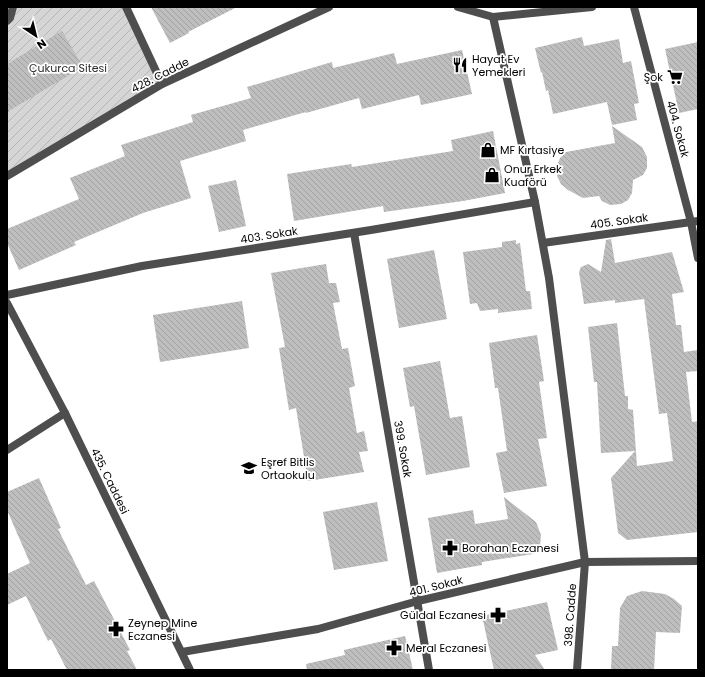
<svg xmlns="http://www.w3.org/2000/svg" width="705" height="677" font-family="Poppins,sans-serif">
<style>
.garden{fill:url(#garden-furrows)}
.building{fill:url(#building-back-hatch)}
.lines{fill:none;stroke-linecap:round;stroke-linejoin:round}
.service{stroke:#4e4e4e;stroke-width:8}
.minor{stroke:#4e4e4e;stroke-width:8}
.tertiary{stroke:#4e4e4e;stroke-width:8}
.labels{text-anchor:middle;stroke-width:3.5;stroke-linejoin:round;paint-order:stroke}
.poi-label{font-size:11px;fill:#000;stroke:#fff;text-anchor:start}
.park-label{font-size:11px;fill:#2c2c2c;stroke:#fff}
.street-label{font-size:11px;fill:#000;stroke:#fff}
</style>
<defs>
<pattern id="garden-furrows" width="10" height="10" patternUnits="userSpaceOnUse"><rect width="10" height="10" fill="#d5d5d5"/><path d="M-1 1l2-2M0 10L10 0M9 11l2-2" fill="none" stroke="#b5b5b5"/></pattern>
<pattern id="building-back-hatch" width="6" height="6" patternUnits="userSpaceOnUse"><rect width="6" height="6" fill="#bebebe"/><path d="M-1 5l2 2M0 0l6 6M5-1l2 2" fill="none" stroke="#a2a2a2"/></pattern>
</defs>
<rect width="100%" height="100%" fill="#fff"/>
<path class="garden" d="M7,7h119l36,77 -155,92z"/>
<g class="building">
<path d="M151,7h86l-49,25 1,1 -19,10z"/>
<path d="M62,31l21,36 -76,45v-48z"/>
<path d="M582,37l2,9 35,-7 4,24 8,-2 8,42 -5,1 3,16 -25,5 -5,-23 -54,12 -5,-24 -2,1 -4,-19 -1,1 -6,-25z"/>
<path d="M698,42v67l-19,4 -14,-64z"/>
<path d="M462,50l10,44 -51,11 -2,-10 -57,14 -3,-11 -53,15v-1l-63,18 3,11 -66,20 11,37 -48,15 -69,29 2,3 -57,25 -12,-27v-14l72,-30 -9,-21 55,-22 -4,-11 72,-23 -2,-7 60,-17 -4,-11 85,-25 1,6 61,-15 3,11z"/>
<path d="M612,126l30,21 5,10v11l-4,7 -10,5 -1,13 -4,7 -7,4 -11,1 -8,-4 -3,-5 -16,2 -15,-8 -7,-6 -4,-8v-10l3,-8 6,-6 49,-9z"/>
<path d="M493,131l12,62 -42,8 -79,11 -1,-6 -89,15 -7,-47 64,-10 1,3 101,-16 -2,-11z"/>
<path d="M236,180l10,46 -27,6 -11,-46z"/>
<path d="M611,239l4,24 57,-11 12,40 -12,2 4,31h5l3,27 14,-2v21l-12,1 6,50 6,-1v111l-71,8 -9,-7 -7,-55 24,-27 -34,2 -4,-71h-3l-6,-55 29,-4 8,73h3v13l5,1 4,56 36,-5 -6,-48 -8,1 -15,-115 -29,4v-3l-31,4 -5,-32 2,-5 7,-3 13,8 5,-32z"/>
<path d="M516,240v4l4,-1 6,48h4l2,18 -34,4v-4l-18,2 -3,-8 -7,1 -7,-52 39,-5v-5z"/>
<path d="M434,250l13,69 -48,9 -12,-69z"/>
<path d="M326,264l3,19h7l4,19 -7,1 9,46 6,-1 7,38 -6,2 8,45 7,-2 4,20 -9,1 5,20 -56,9 -12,-73 -7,2 -10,-62 6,-1 -14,-74z"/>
<path d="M242,301l7,47 -89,14 -7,-47z"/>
<path d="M537,335l7,46 -5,1 8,56 -9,1 9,47 -43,7 -8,-40 11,-2 -9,-63h-3l-6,-45z"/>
<path d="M440,361l10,57 12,-2 8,51 -44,8 -12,-69 -4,1 -7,-39z"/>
<path d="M39,478l22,50 -3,1 28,56 8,-4 36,69 -3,1 10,19h-70l-16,-31 -3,2 -22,-45 -19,9v-31l23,-11 -23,-53v-18z"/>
<path d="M504,497l32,25 5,13 -1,12 -7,7 -51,8v3l-45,8 -9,-55 45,-8 2,14 33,-5z"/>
<path d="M377,502l11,59 -54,9 -11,-58z"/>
<path d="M642,591l23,3 9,5 8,7 -2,27 -24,-1 -2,38h-43l1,-24h6l2,-38 7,-12z"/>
<path d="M547,602l11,48 -23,5 10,15h-51l-12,-54z"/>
<path d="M405,636l8,34h-106l-1,-6 39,-9 -1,-5z"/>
</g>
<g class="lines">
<path class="service" d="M7,21l3,-3 3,-11"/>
<g class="minor">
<path d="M126,7l36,77"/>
<path d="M458,7l35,10 99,-10"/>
<path d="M634,7l57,215 7,36"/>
<path d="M493,17l42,185 14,76 36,284 -8,108"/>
<path d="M7,176l155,-92 167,-77"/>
<path d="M354,233l75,437"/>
<path d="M543,243l155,-22"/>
<path d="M7,295l135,-29 229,-36 164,-28"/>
<path d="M7,450l58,-37"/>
<path d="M182,652l136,-23 100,-28 167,-39 113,-1"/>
</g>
<path class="tertiary" d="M7,303l58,110 125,257"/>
</g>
<defs>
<symbol id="restaurant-bare" viewBox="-9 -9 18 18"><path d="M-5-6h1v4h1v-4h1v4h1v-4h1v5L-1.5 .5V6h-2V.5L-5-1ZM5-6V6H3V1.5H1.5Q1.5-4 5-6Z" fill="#000" stroke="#fff" stroke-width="2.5" paint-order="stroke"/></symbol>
<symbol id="supermarket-bare" viewBox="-9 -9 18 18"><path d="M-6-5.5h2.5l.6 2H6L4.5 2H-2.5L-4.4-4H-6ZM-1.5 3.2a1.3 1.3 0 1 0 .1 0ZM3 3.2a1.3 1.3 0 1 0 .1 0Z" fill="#000" stroke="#fff" stroke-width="2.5" paint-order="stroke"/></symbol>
<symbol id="shop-bare" viewBox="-9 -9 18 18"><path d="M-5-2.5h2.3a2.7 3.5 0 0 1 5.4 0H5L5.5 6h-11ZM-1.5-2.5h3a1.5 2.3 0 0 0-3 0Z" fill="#000" stroke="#fff" stroke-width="2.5" paint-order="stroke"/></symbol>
<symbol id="school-bare" viewBox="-9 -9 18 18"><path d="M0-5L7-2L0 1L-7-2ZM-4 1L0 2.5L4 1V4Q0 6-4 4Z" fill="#000" stroke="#fff" stroke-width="2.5" paint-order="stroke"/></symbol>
<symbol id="pharmacy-bare" viewBox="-9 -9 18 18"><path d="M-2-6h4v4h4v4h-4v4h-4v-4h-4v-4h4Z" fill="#000" stroke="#fff" stroke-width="2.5" paint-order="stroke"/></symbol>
</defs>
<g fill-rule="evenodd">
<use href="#restaurant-bare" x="449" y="54" width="22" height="22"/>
<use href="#supermarket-bare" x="664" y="66" width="22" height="22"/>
<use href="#shop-bare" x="477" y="139" width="22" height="22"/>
<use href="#shop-bare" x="481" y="164" width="22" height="22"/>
<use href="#school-bare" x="238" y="457" width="22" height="22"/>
<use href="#pharmacy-bare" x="439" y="537" width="22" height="22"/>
<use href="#pharmacy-bare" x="487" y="604" width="22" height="22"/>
<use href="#pharmacy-bare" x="105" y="618" width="22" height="22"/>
<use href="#pharmacy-bare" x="383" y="637" width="22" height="22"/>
</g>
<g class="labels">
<g class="poi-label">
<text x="472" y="63">Hayat Ev<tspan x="472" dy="13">Yemekleri</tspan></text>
<text x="663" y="81" text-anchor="end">Şok</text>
<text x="500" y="154">MF Kırtasiye</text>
<text x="504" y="173">Onur Erkek<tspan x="504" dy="13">Kuaförü</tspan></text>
<text x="261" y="466">Eşref Bitlis<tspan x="261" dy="13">Ortaokulu</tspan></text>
<text x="462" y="552">Borahan Eczanesi</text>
<text x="486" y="619" text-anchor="end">Güldal Eczanesi</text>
<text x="128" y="627">Zeynep Mine<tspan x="128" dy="13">Eczanesi</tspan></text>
<text x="406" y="652">Meral Eczanesi</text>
</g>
<g class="park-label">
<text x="68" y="72">Çukurca Sitesi</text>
</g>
<g class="street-label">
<text transform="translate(160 75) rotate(-27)" y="4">428. Cadde</text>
<text transform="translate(678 129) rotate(75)" y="4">404. Sokak</text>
<text transform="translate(619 221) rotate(-8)" y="4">405. Sokak</text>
<text transform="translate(269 235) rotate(-9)" y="4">403. Sokak</text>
<text transform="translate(403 449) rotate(80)" y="4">399. Sokak</text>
<text transform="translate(110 481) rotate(64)" y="4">435. Caddesi</text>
<text transform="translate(436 586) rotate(-14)" y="4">401. Sokak</text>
<text transform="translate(570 615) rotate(-86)" y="4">398. Cadde</text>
</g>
</g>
<rect width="705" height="677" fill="none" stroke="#000000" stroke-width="16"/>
<g transform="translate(36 36) rotate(145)" stroke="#ffffff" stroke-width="3" paint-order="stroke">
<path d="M0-3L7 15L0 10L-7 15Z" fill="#000000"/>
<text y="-6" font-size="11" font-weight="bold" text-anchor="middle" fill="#000000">N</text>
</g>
</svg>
